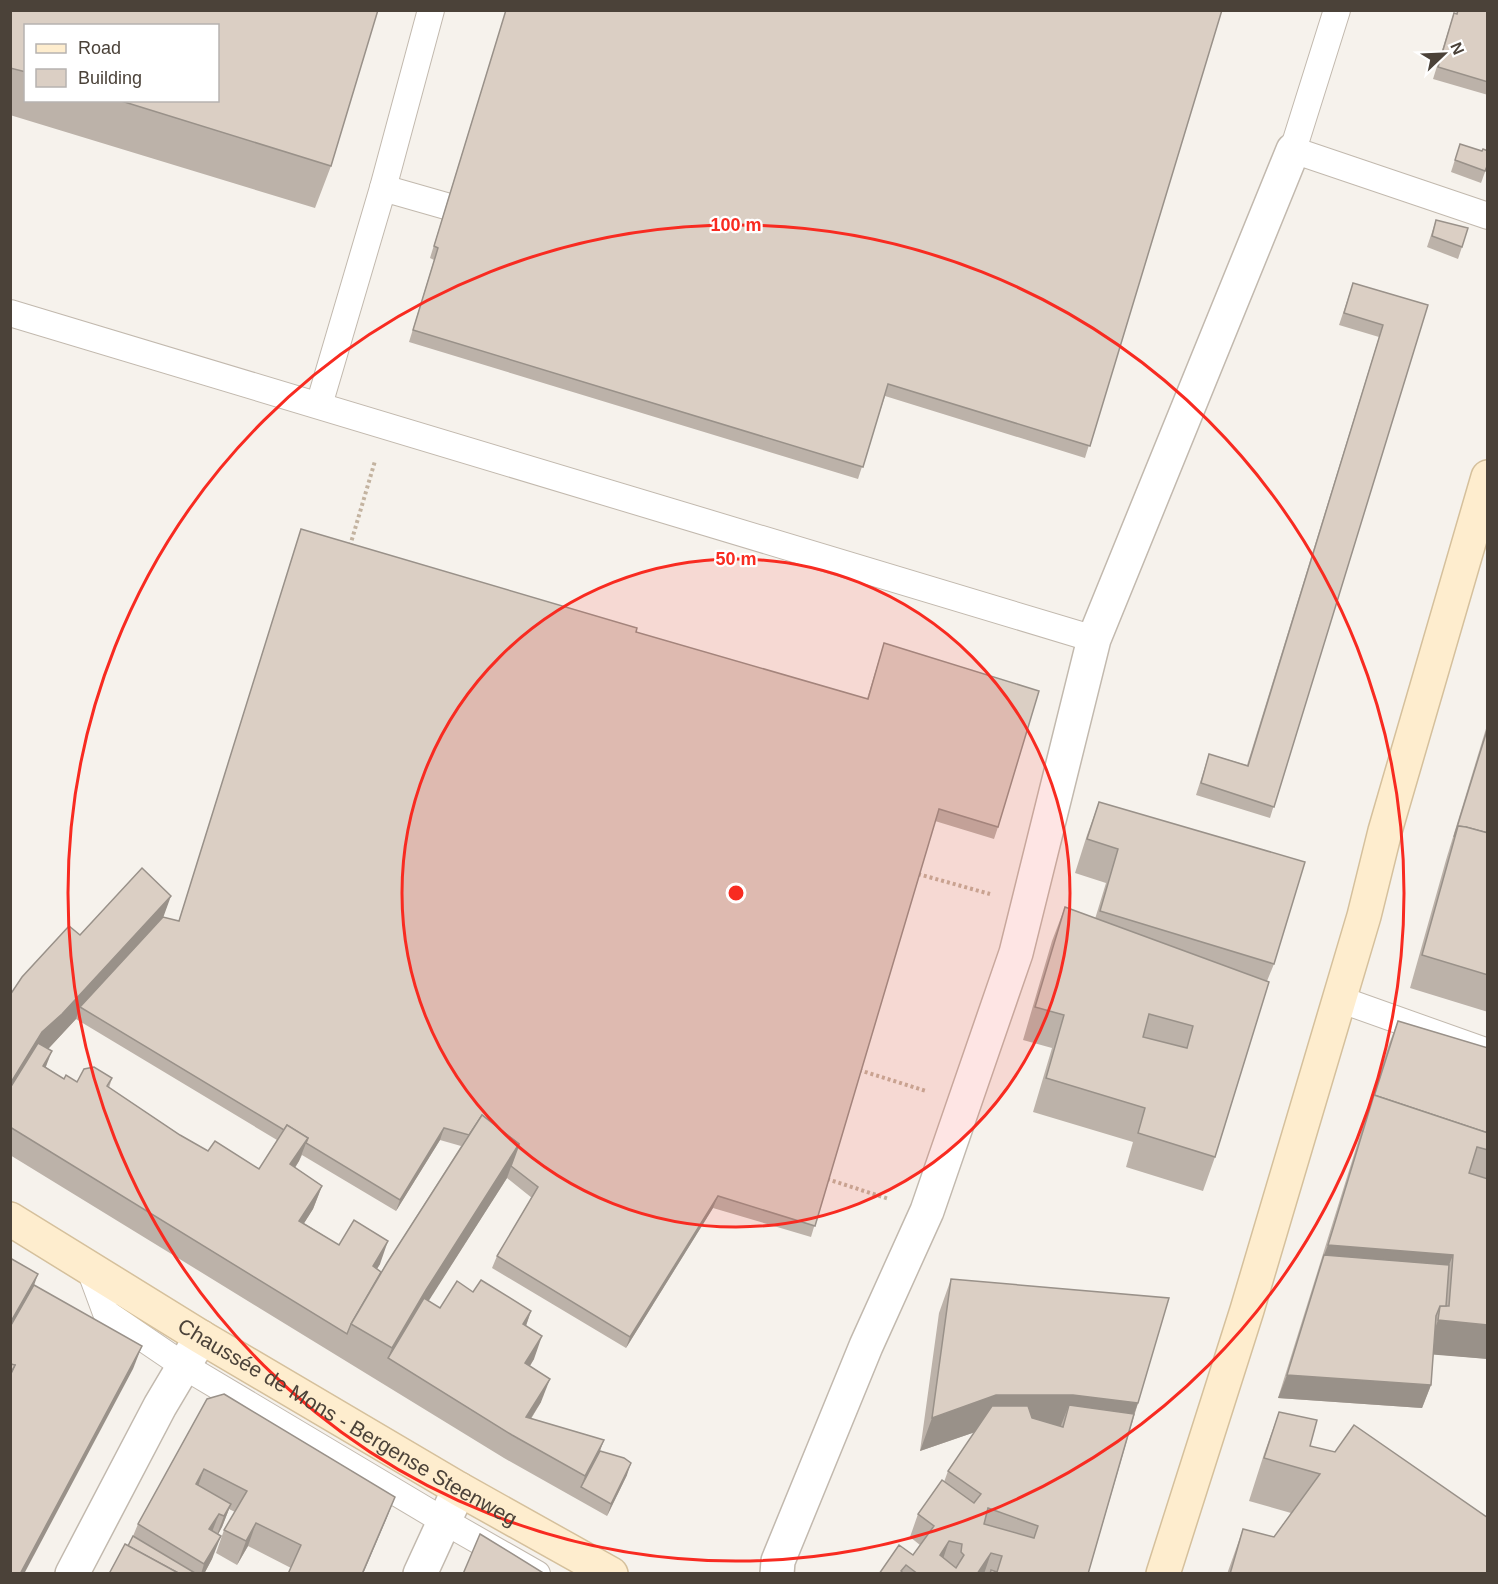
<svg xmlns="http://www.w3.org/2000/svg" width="1498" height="1584" font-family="Arial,sans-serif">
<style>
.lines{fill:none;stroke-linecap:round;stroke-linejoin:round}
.lane-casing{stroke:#c2b9ae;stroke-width:28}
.street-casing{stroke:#c2b9ae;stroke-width:36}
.secondary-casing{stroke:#d5c09c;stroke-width:36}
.path{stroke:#c3b3a0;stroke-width:4;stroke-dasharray:3 3;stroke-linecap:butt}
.lane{stroke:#fff;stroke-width:26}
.street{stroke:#fff;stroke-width:33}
.secondary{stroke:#feedce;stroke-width:33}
.wall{fill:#bcb2a9;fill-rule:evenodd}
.shaded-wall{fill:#999189}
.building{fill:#dbcfc4;stroke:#999189;stroke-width:1.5;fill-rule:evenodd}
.ring{fill:none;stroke:#f82b21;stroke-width:3}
.labels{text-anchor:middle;stroke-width:4.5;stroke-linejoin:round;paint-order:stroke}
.street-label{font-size:21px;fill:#4b4239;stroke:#fff}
.centre{fill:#f82b21;stroke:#fff;stroke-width:3}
.ring-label{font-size:18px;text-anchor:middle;font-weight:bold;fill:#f82b21;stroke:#fff;stroke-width:4.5;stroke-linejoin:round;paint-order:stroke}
</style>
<rect width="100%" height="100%" fill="#f6f2ec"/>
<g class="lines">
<defs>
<g id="lane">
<path d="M1337,10l-44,140 195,66"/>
<path d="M383,188l48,-178"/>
<path d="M10,313l1084,326"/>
<path d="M319,405l64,-217 63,18"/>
<path d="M1339,999l149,53"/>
<path d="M89,1267l17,46 78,53 260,155 93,53"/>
</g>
<g id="street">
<path d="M72,1574l88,-168 41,-69"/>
<path d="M420,1574l39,-85"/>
<path d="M777,1574l1,-13 88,-215 61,-135 89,-258 78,-314 199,-489"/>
</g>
<g id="secondary">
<path id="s1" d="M10,1219l191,118 258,152 152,85"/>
<path d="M1163,1574l84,-264 117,-394 21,-85 103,-354"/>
</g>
</defs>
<use href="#lane" class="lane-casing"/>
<use href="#street" class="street-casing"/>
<use href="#secondary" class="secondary-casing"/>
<g class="path">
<path d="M350,546l25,-85"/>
<path d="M918,874l72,20"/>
<path d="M859,1070l67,21"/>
<path d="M827,1179l62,20"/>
</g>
<use href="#lane" class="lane"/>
<use href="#street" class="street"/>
<use href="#secondary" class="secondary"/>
</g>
<g class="wall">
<path d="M10,10h368l-47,156 -16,42 -305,-93zM26,26h192v74h-192z"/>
<path d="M506,10h716l-137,448 -200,-62 -27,83 -449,-137 25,-82 -4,-2z"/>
<path d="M1458,10h30v85l-55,-16 17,-54 4,-12 2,1z"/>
<path d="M1460,144l28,20 -7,19 -30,-11z"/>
<path d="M1436,220l26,27 -4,12 -31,-12z"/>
<path d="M1353,283l75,22 -158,513 -74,-23 13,-41 38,11 132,-428 -40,-12z"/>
<path d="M301,529l335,103 231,67 17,-56 114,184 -4,12 -59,-18 -124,416 -98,-29 -87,140 -134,-80 5,-12 35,-58 -25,-20 -79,123 12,7 33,-16 58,19 -5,15 8,33 -4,7 11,36 -10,17 73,21 -4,11 27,24 -20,41 -103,-58 -494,-303v-160l70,-60 83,-18 16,4zM76,1019l201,121 -18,29 -51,-18 -28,-16 -71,-47 3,-10 -35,4 -13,-3 -18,-12 2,-18zM440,1140l21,6 -80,126 -4,-3 3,-5 -41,-19 -35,-22 9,-14 9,-23 -27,-18 4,-7 3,-6 94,56z"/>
<path d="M1488,722v290l-78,-24 36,-128z"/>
<path d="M1099,802l175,162 -7,17 -52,176 -12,34 -77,-24 7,-25 -100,-30 19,-64 -29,-8 29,-99 13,-34 30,12 11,-36 -31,-10 12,-38z"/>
<path d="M1398,1021l90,27v311l-55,-5 -2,31 -9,23 -144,-10 84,-269 27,-85z"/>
<path d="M951,1279l187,124 -50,171h-209l34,-19 7,-10 -10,-8 8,-23 26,-32 4,-11 27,-39 -55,19 19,-138z"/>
<path d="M207,1399l179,121 -95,48 -43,-22 -11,19 -21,-12 8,-23 11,-18 -6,-3 -7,18 -4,7 -6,25 -8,15h-95l19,-28 5,-10 5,-12z"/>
<path d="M1279,1412l31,34 178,128h-261l16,-45 31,8 17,-24 -42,-12 15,-47z"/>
</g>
<g class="shaded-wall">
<path d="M171,896l-12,33 -79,78 -4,12 -26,28 -20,19 -20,31v-13l32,-52z"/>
<path d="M52,1051l-9,23v-8z"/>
<path d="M444,1128l-4,12 -44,71 4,-11z"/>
<path d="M308,1138l-9,23 -17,26 8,-23z"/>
<path d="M519,1144l-12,34 -93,146 -26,34 4,-10 34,-58z"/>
<path d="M322,1186l-9,23 -22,35 8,-23z"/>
<path d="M718,1196l-5,12 -87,140 4,-11z"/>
<path d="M388,1241l-8,23 -16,25 9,-23z"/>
<path d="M1328,1245l125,10 -13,33 -116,-33z"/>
<path d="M38,1274l-12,34 -16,27v-12z"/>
<path d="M531,1311l-8,23v-10z"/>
<path d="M1438,1320l50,5v34l-62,-5z"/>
<path d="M542,1336l-8,23 -17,27 8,-23z"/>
<path d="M142,1346l-9,23 -109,205h-4z"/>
<path d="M1287,1375l144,10 -9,23 -144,-10z"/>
<path d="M550,1379l-9,23 -24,38 9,-23z"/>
<path d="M996,1395h77l65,8 -12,34 -57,-32 -9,23 -76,1 -64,22 12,-33z"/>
<path d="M604,1440l-9,23 -14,24 4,-11z"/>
<path d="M631,1463l-4,12 -20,41 4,-12z"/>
<path d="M204,1469l-8,23v-8z"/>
<path d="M395,1497l-9,23 -23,54h-1z"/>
<path d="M231,1504l-9,23 -7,13 9,-24z"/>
<path d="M219,1514l-9,23 -1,-8z"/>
<path d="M256,1523l-8,23 -11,19 9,-24z"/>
<path d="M221,1536l-9,23 -8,15h-3l3,-10z"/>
<path d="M949,1541l-8,24 -1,-10z"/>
<path d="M991,1553l-7,21h-7z"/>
</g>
<g class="building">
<path d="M10,10h368l-47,156 -213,-66h100v-74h-192v46l-16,-4z"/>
<path d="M506,10h716l-132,436 -202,-62 -25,83 -450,-137 25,-82 -4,-2z"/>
<path d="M1458,10h30v72l-50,-15 16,-54 3,1z"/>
<path d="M1460,144l22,7 1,-2 5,2v13l-3,7 -30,-11z"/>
<path d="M1436,220l32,8 -6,19 -30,-11z"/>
<path d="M1353,283l75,22 -154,502 -73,-24 8,-29 39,12 135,-441 -39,-12z"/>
<path d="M301,529l336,99 -1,4 232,67 16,-56 155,48 -41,136 -59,-18 -124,417 -97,-30 -88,141 -133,-81 41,-69 -27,-21 8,-22 -37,-29 -13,20 -25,-7 -44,72 -94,-57 2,-5 -21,-13 -3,5 -204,-123 83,-90 16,4z"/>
<path d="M1488,727v106l-22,-6 -8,-1 -4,11z"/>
<path d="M1099,802l206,60 -31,102 -174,-53 18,-62 -31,-10z"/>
<path d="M1458,826l8,1 22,6v142l-66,-20z"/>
<path d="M142,868l29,28 -109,118 -20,18 -32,52v-89l12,-18 47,-51 11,9z"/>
<path d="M1065,907l204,75 -54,175 -77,-24 7,-25 -99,-30 18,-63 -29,-8zM1149,1014l44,12 -6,22 -44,-11z"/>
<path d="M1398,1021l90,27v85l-114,-38 -3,11z"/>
<path d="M38,1043l14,8 -9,15 21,13 2,-4 11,7 7,-13 10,-2 18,11 -5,8 73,49 28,16 7,-10 44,28 28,-44 21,13 -18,26 32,22 -23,35 40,24 15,-25 34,21 -15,25 8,6 -30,52 -4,10 -337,-207v-39z"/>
<path d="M1374,1095l114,38v17l-11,-3 -8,26 19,6v146l-50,-5 2,-14h9l4,-51 -125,-10z"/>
<path d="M482,1115l37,29 -93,146 -34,58 -41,-24 36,-61z"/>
<path d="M1324,1255l125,10 -3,41h-6l-4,10 -5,69 -144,-10z"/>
<path d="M10,1258l28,16 -28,49z"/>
<path d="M951,1279l218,19 -31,105 -65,-8h-77l-64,23z"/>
<path d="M481,1280l50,31 -8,13 19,12 -17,27 25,16 -24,38 78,23 -19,36 -73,-41 -124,-77 36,-60 16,10 17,-27 16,11z"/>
<path d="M34,1285l108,61 -122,228h-10v-198l5,-11 -5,-1v-37z"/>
<path d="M10,1364l5,1 -5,9z"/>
<path d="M224,1394l171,103 -33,77h-74l13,-29 -45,-22 -10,18 -22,-11 23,-39 -43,-22 -8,15 35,20 -7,12 -5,-2 -10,15 12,7 -17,28 -66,-40 69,-125z"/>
<path d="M1069,1405l65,9 -46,160h-98l1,-4 6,2 5,-16 -11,-3 -14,21h-59l-12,-9 -5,6 3,3h-25l20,-29 14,10 21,-29 -16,-12 24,-34 32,23 7,-9 -33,-23 44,-65h36l4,12 31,9zM988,1508l50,18 -4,12 -50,-14zM949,1541l13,3 -1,8 3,3 -8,13 -16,-13z"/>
<path d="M1279,1412l38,8 -7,26 25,6 19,-27 134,93v56h-258l13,-45 31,8 46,-63 -56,-16z"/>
<path d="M600,1451l24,7 7,5 -20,41 -30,-17z"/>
<path d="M480,1534l65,40h-82z"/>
<path d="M133,1536l62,37v1h-15l-52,-28z"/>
<path d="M125,1544l55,30h-71z"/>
</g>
<circle cx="736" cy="893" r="334" fill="#f82b21" fill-opacity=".12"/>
<g class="ring">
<circle cx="736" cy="893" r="334"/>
<circle cx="736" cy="893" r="668"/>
</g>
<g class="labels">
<g class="street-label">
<text dy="7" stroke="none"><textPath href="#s1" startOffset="394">Chaussée de Mons - Bergense Steenweg</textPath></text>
</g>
</g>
<circle cx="736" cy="893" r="9" class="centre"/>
<g class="ring-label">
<text x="736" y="231">100 m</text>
<text x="736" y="565">50 m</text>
</g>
<rect width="1498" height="1584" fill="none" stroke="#4b4239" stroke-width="24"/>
<rect x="24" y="24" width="195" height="78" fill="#ffffff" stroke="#b7b3b0" stroke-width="1.5"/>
<rect x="36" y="44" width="30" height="9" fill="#feedce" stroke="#b7b3b0" stroke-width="1.5"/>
<text x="78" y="54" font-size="18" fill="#4b4239">Road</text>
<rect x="36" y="69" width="30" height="18" fill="#dbcfc4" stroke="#b7b3b0" stroke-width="1.5"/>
<text x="78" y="84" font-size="18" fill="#4b4239">Building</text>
<g transform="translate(1444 54) rotate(67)" stroke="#ffffff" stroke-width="4.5" paint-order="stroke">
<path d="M0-4.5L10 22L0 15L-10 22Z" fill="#4b4239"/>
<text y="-9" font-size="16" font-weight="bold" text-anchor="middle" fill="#4b4239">N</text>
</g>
</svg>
